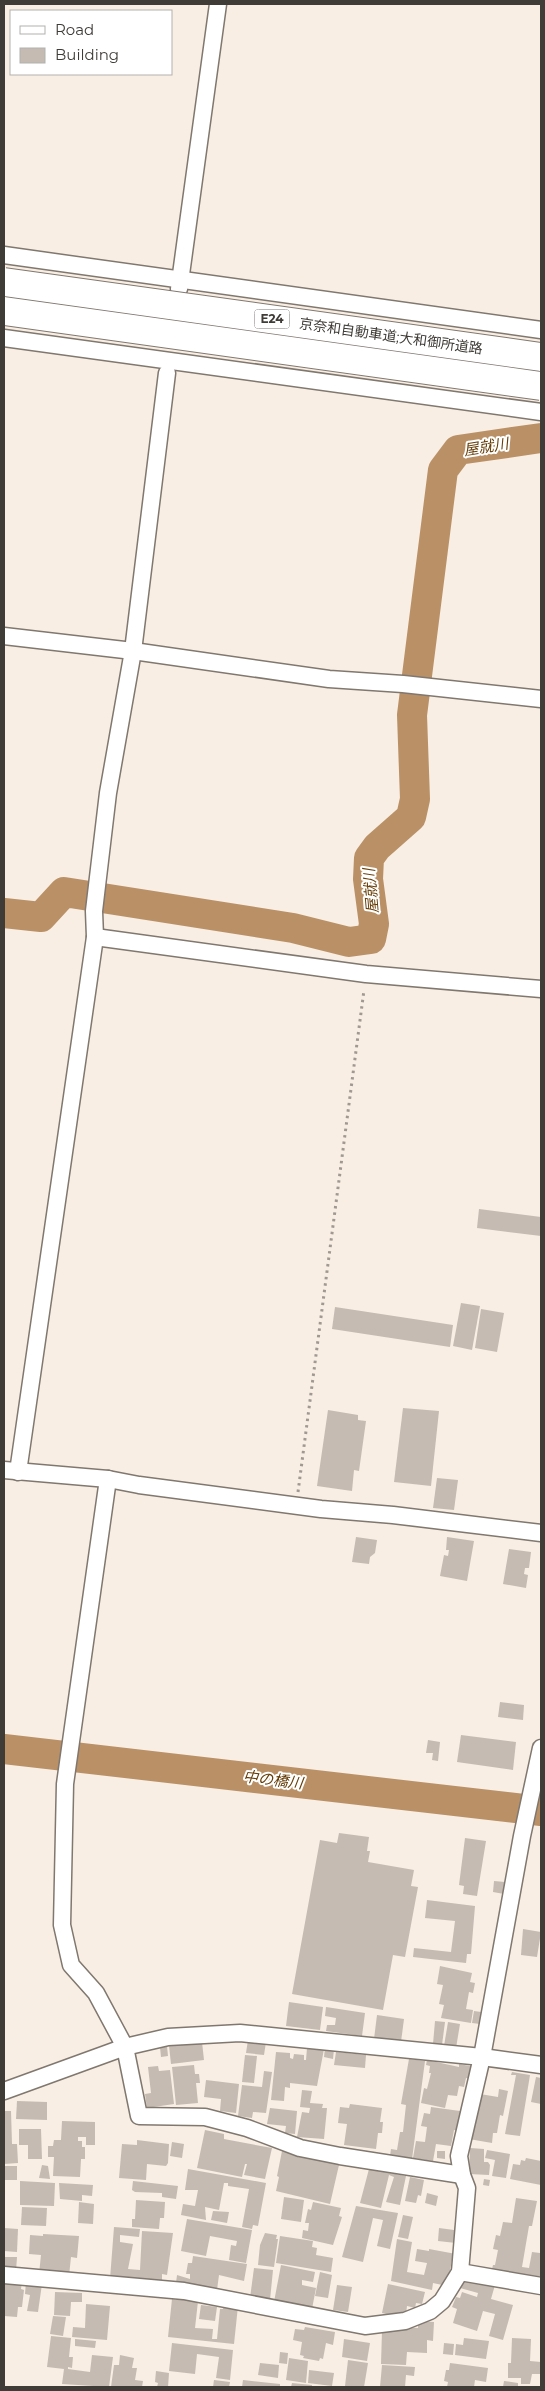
<svg xmlns="http://www.w3.org/2000/svg" width="545" height="2391" font-family="Montserrat,'Noto Sans JP',sans-serif">
<style>
.lines{fill:none;stroke-linecap:round;stroke-linejoin:round}
.river{stroke:#ba9066;stroke-width:30}
.building{fill:#c5bbb2}
.minor-casing{stroke:#80776f;stroke-width:19}
.path{stroke:#a09992;stroke-width:3;stroke-dasharray:2.5 4;stroke-linecap:butt}
.minor{stroke:#fff;stroke-width:16}
.motorway-bridge-casing{stroke:#80776f;stroke-width:30;stroke-linecap:butt}
.motorway-bridge{stroke:#fff;stroke-width:28}
.labels{text-anchor:middle;stroke-width:4;stroke-linejoin:round;paint-order:stroke}
.shield{fill:#fff;stroke:#797673;stroke-width:1}
.shield-label{font-size:12px;font-weight:bold;fill:#3f3b37}
.street-label{font-size:14px;fill:#3f3b37;stroke:#fff}
.water-label{font-size:15px;font-style:italic;fill:#663d07;stroke:#fff}
</style>
<rect width="100%" height="100%" fill="#f8eee4"/>
<g class="lines">
<g class="river">
<path d="M4,913l37,4 23,-25 229,36 56,14 22,-3 3,-15 -6,-45 1,-21 8,-11 34,-30 4,-18 -3,-84 31,-245 15,-20 83,-12"/>
<path d="M4,1749l537,62"/>
</g>
</g>
<g class="building">
<path d="M479,1209l62,8v19l-64,-8z"/>
<path d="M461,1303l19,3 -8,44 -19,-4z"/>
<path d="M335,1307l118,18 -3,22 -118,-18z"/>
<path d="M481,1309l23,4 -7,39 -22,-4z"/>
<path d="M403,1408l36,3 -8,75 -37,-4z"/>
<path d="M328,1410l30,5v5l8,1 -7,50 -5,-1 -2,21 -35,-5z"/>
<path d="M437,1478l21,2 -4,30 -21,-2z"/>
<path d="M356,1537l21,3 -2,13 -5,4 -1,7 -17,-2z"/>
<path d="M447,1537l27,4 -7,40 -27,-5 4,-21 4,1 1,-6h-3z"/>
<path d="M509,1549l22,3 -2,16h-4l-1,6 4,1 -2,13 -23,-4z"/>
<path d="M500,1702l24,3 -1,15 -25,-3z"/>
<path d="M461,1735l55,7 -3,28 -56,-8z"/>
<path d="M428,1740l12,2 -2,19 -6,-1 1,-7h-7z"/>
<path d="M339,1833l30,4 -2,14h3l-2,11 46,8 -3,16 7,1 -13,70 -12,-2 -10,55 -91,-16 28,-154 17,3z"/>
<path d="M465,1838l21,3 -9,55 -14,-2 1,-8 -5,-1z"/>
<path d="M494,1881l11,1 -1,12 -11,-2z"/>
<path d="M427,1900l48,6 -4,48h-4l-1,9 -53,-6 1,-9 37,4 4,-31 -30,-3z"/>
<path d="M523,1929l18,3 -4,25 -16,-2z"/>
<path d="M440,1966l32,7 -2,9 5,1 -2,10 -4,-1 -3,17 7,1 -2,13 -30,-5 3,-13 -5,-1 4,-19 -6,-1z"/>
<path d="M289,2002l34,5 -3,23 -34,-4z"/>
<path d="M326,2007l39,6 -3,23 -36,-5 1,-6h8l1,-7 -11,-2z"/>
<path d="M474,2011l7,1 -1,12 -8,-1z"/>
<path d="M377,2015l27,4 -3,23 -27,-3z"/>
<path d="M435,2021l10,1 -3,23 -9,-1z"/>
<path d="M448,2022l12,2 -4,24 -12,-2z"/>
<path d="M248,2040l18,2 -2,13 -18,-2z"/>
<path d="M202,2042l2,18 -33,4 -2,-18z"/>
<path d="M167,2046l1,10 -7,1 -1,-10z"/>
<path d="M307,2048l17,1 -7,37 -27,-3v5l-5,-1 -1,14 -13,-1 5,-48 14,1v5l3,1 1,-5 10,1v5h2z"/>
<path d="M325,2048l9,1 -1,10 -9,-2z"/>
<path d="M336,2052l30,3 -1,13 -31,-3z"/>
<path d="M245,2055l12,1 -3,27 -12,-1z"/>
<path d="M409,2059l16,2 -13,98 -22,-3 1,-7 6,1 3,-18h3l3,-27 -5,-1z"/>
<path d="M427,2060l32,7v-3l16,3 -3,12 -6,-1 -2,9 -5,-1 -2,10 -9,-1 -3,13 -24,-5 3,-15 3,1 4,-16h-2l1,-7 -4,-1z"/>
<path d="M194,2065l1,9h4l1,9h-4l2,20 -22,2 -4,-38z"/>
<path d="M158,2066l1,5 11,-1 4,34 -27,4 -2,-14 6,-1 -3,-26z"/>
<path d="M264,2071l8,1 -6,41 -13,-1 -1,6 -14,-2 4,-31 20,2z"/>
<path d="M512,2072l18,3 -10,61 -15,-2 11,-59h-5z"/>
<path d="M536,2077l5,1v26l-10,-2z"/>
<path d="M206,2080l33,4 -3,29 -16,-2 1,-12 -17,-2z"/>
<path d="M499,2089l9,2 -5,25 -3,-1 -3,18h-4l-1,10 -23,-4 11,-45 18,3z"/>
<path d="M302,2090l10,1 -2,12 13,1 -1,4h5l-3,31 -27,-2 5,-25 7,1 1,-5 -10,-1z"/>
<path d="M17,2101l30,1v18l-31,-1z"/>
<path d="M350,2104l32,4 -2,14h3l-1,11h-4l-2,16 -32,-4 3,-21 -9,-1 2,-16 9,1z"/>
<path d="M431,2107l29,4 -1,20 -5,-1 -3,16 -15,-2 -3,17 -20,-3 3,-17 9,1 2,-15 -6,-1 3,-13 6,1z"/>
<path d="M270,2108l27,3 -2,23 -10,-1 1,-7 -19,-2z"/>
<path d="M4,2111h7l1,33h5l1,19 -14,1z"/>
<path d="M62,2121l33,1v23h-9v-8h-8v4h4v6h3v12h-4l-1,18 -27,-1 1,-19h-6v-11h5l1,-6h7z"/>
<path d="M19,2129h22l1,30h-14v-14h-9z"/>
<path d="M205,2130l19,4v5l48,9 -7,31 -21,-4 3,-11h-2l-3,13 -45,-9z"/>
<path d="M137,2140l32,4 -1,19 -2,3 -19,-2 -1,16 -27,-2 3,-34 15,1z"/>
<path d="M172,2142l12,2 -2,14 -12,-2z"/>
<path d="M470,2148l14,1v13h4l2,3 -1,10 -20,-1z"/>
<path d="M487,2150l23,4 -4,24 -14,-2 3,-16 -10,-2z"/>
<path d="M282,2151l57,14 -9,39 -54,-13 3,-14 -2,-1z"/>
<path d="M437,2151h8v8l-8,-1z"/>
<path d="M526,2158l15,3v24l-31,-6 3,-15 7,1 1,-5 4,1z"/>
<path d="M42,2165l6,1 2,13 -11,-1z"/>
<rect x="5" y="2166" width="12" height="14"/>
<path d="M188,2169l78,14 -8,43 -5,-1 -1,4 -10,-2 7,-38 -21,-3v-3h-4l-5,27 -14,-3 1,13 -25,-5 2,-11 12,2 3,-16h-13z"/>
<path d="M369,2169l37,7 -6,29 -14,-3 8,-25 -5,-2 -8,33 -21,-5z"/>
<path d="M410,2177l14,3 -3,16 -3,-1 -2,8 -11,-2z"/>
<path d="M484,2179l6,1 -1,6 -6,-1z"/>
<path d="M20,2181l35,2 -1,23 -34,-1z"/>
<path d="M133,2181l45,5 -2,13 -14,-2v-4l-27,-1 -3,-2z"/>
<path d="M59,2183l34,2 -1,11 -10,-1v6l-22,-2z"/>
<path d="M427,2193l11,3 -2,10 -11,-3z"/>
<path d="M284,2197l20,3 -3,22 -20,-3z"/>
<path d="M516,2198l21,3 -5,25h-3l-7,41 7,1 3,-16 8,1 1,-3v32l-50,-9 2,-8h2l3,-15 -5,-1 3,-14 4,1 3,-14 9,1z"/>
<path d="M136,2200l29,2 -1,16h-4l-1,11 -27,-2v-8h3z"/>
<path d="M79,2202l15,2 -1,20 -15,-1z"/>
<path d="M313,2202l28,6 -2,8 3,1 -9,28 -31,-7 1,-8 5,1 1,-8h-4l3,-14 3,1z"/>
<path d="M356,2206l42,7 -8,36 -13,-3 6,-26 -10,-2 -10,44 -21,-5z"/>
<path d="M22,2207l25,1 -1,18 -25,-1z"/>
<path d="M213,2211l16,1 -2,11 -16,-3z"/>
<path d="M403,2215l10,2 -5,22 -10,-2z"/>
<path d="M187,2219l65,11 -6,33 -17,-3 2,-15 5,1 1,-5 -27,-5 -4,20 -25,-5z"/>
<path d="M455,2225h2l-1,18 -18,-2 1,-13 15,2z"/>
<path d="M114,2227l26,2 -1,8 -19,-2v7l13,2 -5,25 12,1 2,-39 31,2 -6,42 -5,-1v7l-52,-2z"/>
<path d="M4,2228l14,1 -1,23 -13,-1z"/>
<path d="M265,2233l12,2 -1,4h2l-4,28 -16,-2 2,-20z"/>
<path d="M43,2234l36,2 -2,22 -6,-1 -2,19 -30,-2 2,-19 -12,-1 1,-19 13,1z"/>
<path d="M280,2236l33,5 -1,6 5,1 -1,7 17,3 -2,14 -55,-9z"/>
<path d="M397,2239l15,3 -5,30 17,3 3,-12 -12,-2 2,-12 12,2v-2l27,5 -1,6h-3l-5,26 -14,-3 -1,7 -41,-9z"/>
<path d="M193,2256l54,8 -3,17 -25,-6 -2,15 -41,-7 1,-8 13,4v-5h-4l2,-11h4z"/>
<path d="M4,2257h13l-1,14 -12,-1z"/>
<path d="M281,2265l34,7 -2,10 -11,-2v5l14,3 -4,21 -38,-7z"/>
<path d="M254,2268l19,2 -3,30 -20,-2z"/>
<path d="M320,2272l12,3 -4,23 -13,-2z"/>
<path d="M463,2278l32,7 -4,14 22,6 -10,35 -14,-4 6,-22 -12,-3 -6,20 -24,-8 4,-14 -5,-2 4,-10 4,1 2,-6 15,5 1,-4 -18,-5z"/>
<path d="M4,2280l18,2 -1,7 3,1 -2,17h-4l-1,10 -13,-1z"/>
<path d="M26,2282l16,2 -4,28 -11,-1 3,-16 -5,-1z"/>
<path d="M388,2284l37,8 -3,12 -6,-1 -1,5 -8,-2 -1,8 -6,-2 -1,5 -17,-4z"/>
<path d="M337,2285l15,2 -4,25 -15,-2z"/>
<path d="M55,2292l27,1v9h-11l-1,14 -16,-1z"/>
<path d="M179,2294l19,7 -3,27 18,1 -1,10h5l3,-30h3l1,-5 14,2 -4,38 -66,-7 4,-38 4,1z"/>
<path d="M86,2304l24,2 -3,34 -35,-3 1,-10 12,1z"/>
<path d="M201,2305l16,2 -2,14 -16,-2z"/>
<path d="M53,2316l13,1 -3,19 -13,-2z"/>
<path d="M418,2321l16,1 -1,19 -6,-1v13l-20,-1 -1,13 -25,-1 1,-33 5,-5 31,2z"/>
<path d="M305,2327l30,5 -2,13 -7,-2 -3,16 -3,-1 -1,3 -16,-3 1,-2 -4,-1 2,-13 -9,-2 2,-11 9,1z"/>
<path d="M51,2336l20,2 -2,19h4l-1,11 -4,-1v2l22,3 2,-17 21,2 -4,30 -47,-3 2,-15 -17,-2z"/>
<path d="M464,2338l25,3 -3,18 -31,-4 1,-11 7,1z"/>
<path d="M512,2338l19,1 -1,22 11,1v12h-9l-2,10h-9v-6h-13v-15h3z"/>
<path d="M75,2339l21,2 -1,7 -20,-2z"/>
<path d="M344,2339l26,4 -3,18 -25,-4z"/>
<path d="M172,2343l61,7 -3,30 -14,-2 3,-21 -22,-3 -2,20 -26,-3z"/>
<path d="M444,2343l10,1 -1,11 -10,-1z"/>
<path d="M280,2352l8,1 -1,11 -8,-1z"/>
<path d="M120,2355l14,3 -2,10h5l-2,12 8,1 -1,6h-31l3,-22h5z"/>
<path d="M289,2358l19,3 -2,22 -20,-3z"/>
<path d="M348,2360l20,3 -4,24 -19,-1z"/>
<path d="M260,2363l19,2 -1,13 -20,-3z"/>
<path d="M450,2363l38,5 -2,14 -11,-2 -1,7h-27l1,-5 -4,-1 2,-11h3z"/>
<path d="M382,2365l33,2 -1,9 -8,-1 -1,12h-25z"/>
<path d="M309,2370l25,3 -2,13 -24,-3z"/>
<path d="M156,2371l13,2 -1,14h-11l1,-4 -3,-1z"/>
<path d="M214,2380l16,2 -1,5h-16z"/>
<path d="M243,2380l37,4v3h-38z"/>
<path d="M504,2381l14,2v4h-15z"/>
<path d="M292,2383l20,2v2h-21z"/>
</g>
<g class="lines">
<defs>
<g id="minor">
<path d="M4,255l537,75"/>
<path d="M179,289l39,-285"/>
<path d="M4,338l537,74"/>
<path d="M4,636l129,15 196,28 74,5 138,15"/>
<path d="M95,937l271,37 175,15"/>
<path d="M4,1470l104,9 31,6 182,24 72,6 148,18"/>
<path d="M18,1472l77,-535 -1,-26 14,-118 25,-142 34,-278"/>
<path d="M108,1479l-43,305 -3,141 9,40 25,28 29,54 14,69 66,1 42,11 53,20 40,8 122,19"/>
<path d="M4,2091l121,-44 43,-10 72,-4 242,24 59,8"/>
<path d="M460,2272l81,14"/>
<path d="M4,2275l180,16 181,35 40,-5 25,-10 12,-10 18,-29 7,-84 -5,-13 -3,-19 23,-99 40,-221 19,-88"/>
</g>
</defs>
<use href="#minor" class="minor-casing"/>
<path class="path" d="M298,1492l66,-502"/>
<use href="#minor" class="minor"/>
<defs>
<g id="motorway-bridge">
<path d="M4,282l537,75"/>
<path d="M4,311l537,75"/>
</g>
</defs>
<use href="#motorway-bridge" class="motorway-bridge-casing"/>
<use href="#motorway-bridge" class="motorway-bridge"/>
</g>
<g class="labels">
<rect class="shield" x="254.5" y="309.5" width="35" height="19" rx="4"/>
<g class="shield-label">
<text x="272" y="323">E24</text>
</g>
<g class="street-label">
<text transform="translate(391 336) rotate(8)" y="5">京奈和自動車道;大和御所道路</text>
</g>
<g class="water-label">
<text transform="translate(486 447) rotate(-9)" y="5">屋就川</text>
<text transform="translate(371 891) rotate(-95)" y="5">屋就川</text>
<text transform="translate(273 1780) rotate(7)" y="5">中の橋川</text>
</g>
</g>
<rect width="545" height="2391" fill="none" stroke="#3f3b37" stroke-width="10"/>
<rect x="10" y="10" width="162" height="65" fill="#ffffff" stroke="#b2b1af"/>
<rect x="20" y="26" width="25" height="8" fill="#ffffff" stroke="#b2b1af"/>
<text x="55" y="35" font-size="15" fill="#3f3b37">Road</text>
<rect x="20" y="48" width="25" height="15" fill="#c5bbb2" stroke="#b2b1af"/>
<text x="55" y="60" font-size="15" fill="#3f3b37">Building</text>
</svg>
